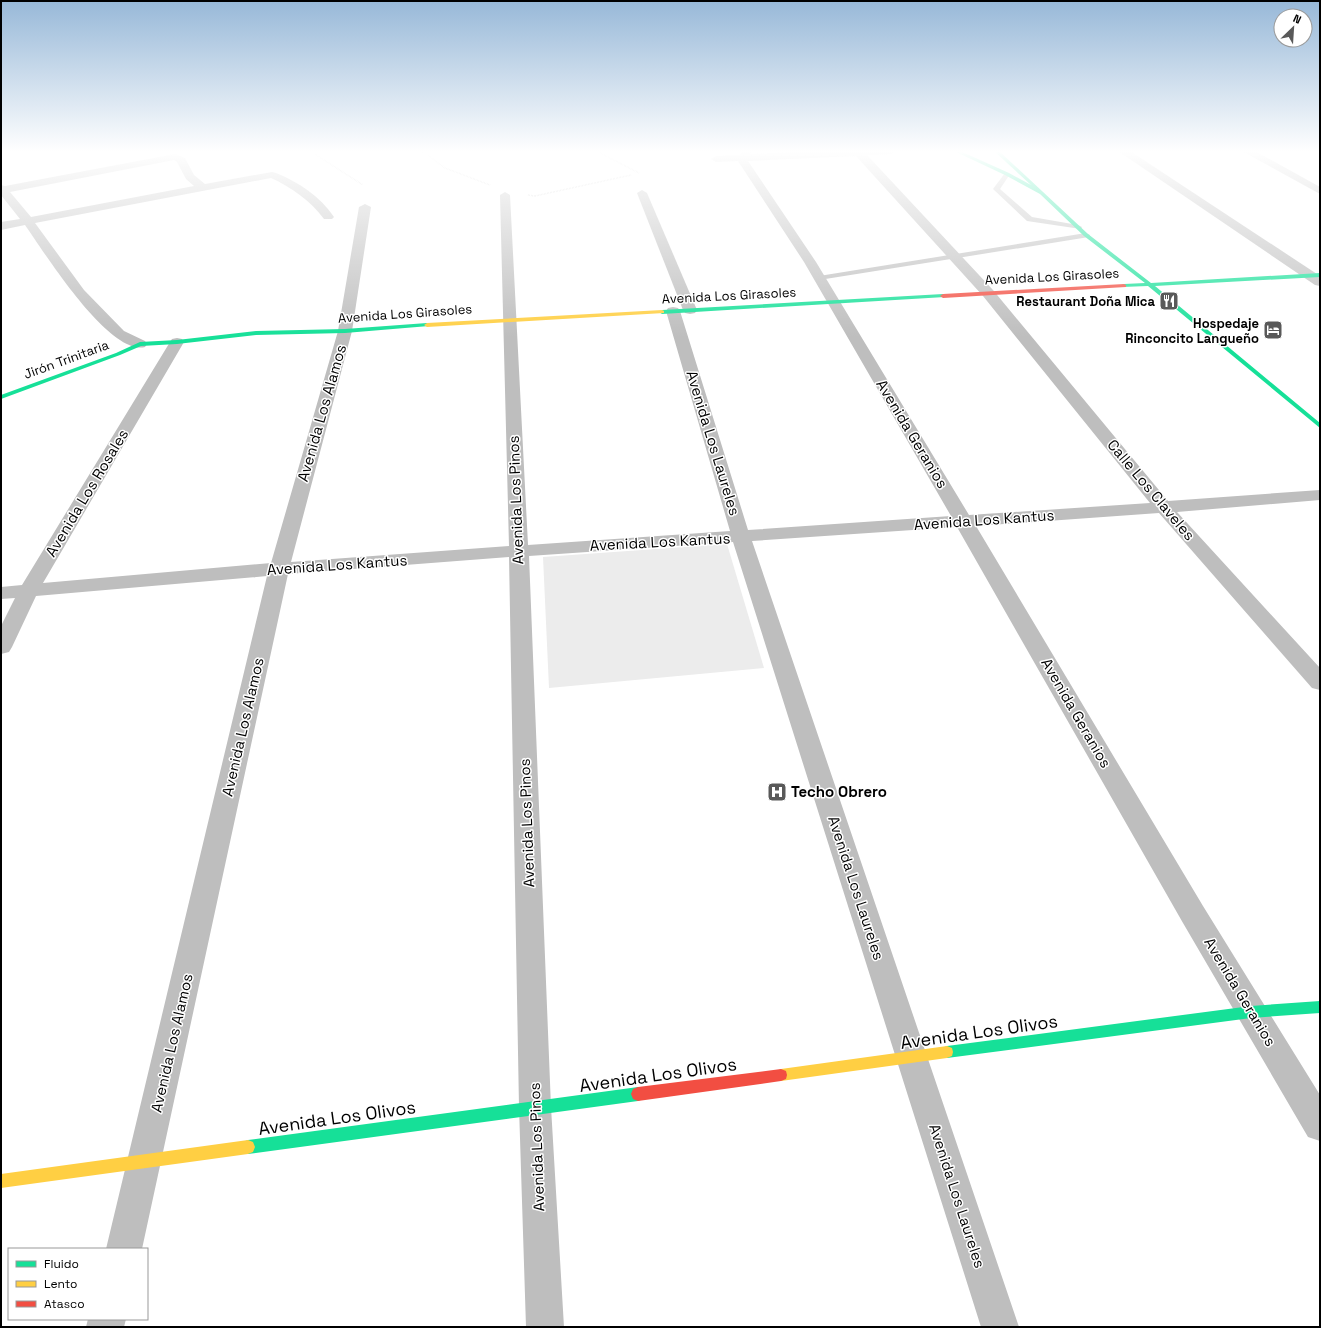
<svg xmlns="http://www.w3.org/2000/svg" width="1321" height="1328" font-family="'Space Grotesk',sans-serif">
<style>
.green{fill:#ececec}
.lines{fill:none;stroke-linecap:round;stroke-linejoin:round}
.path{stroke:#b9b9b9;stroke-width:1.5;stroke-dasharray:0.5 1;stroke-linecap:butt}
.lane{fill:#bebebe;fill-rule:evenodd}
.street{fill:#bebebe;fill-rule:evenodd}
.fast{fill:#16e098;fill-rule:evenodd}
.slow{fill:#ffcf43;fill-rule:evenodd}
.jam{fill:#f24e42;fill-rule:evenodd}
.labels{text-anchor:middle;stroke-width:3;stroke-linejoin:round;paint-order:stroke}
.far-street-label{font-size:13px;fill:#000;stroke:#fff}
.far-poi-label{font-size:13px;font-weight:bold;fill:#000;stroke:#fff;text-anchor:end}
.street-label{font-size:15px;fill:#000;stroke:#fff}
.poi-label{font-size:15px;font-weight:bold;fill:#000;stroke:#fff;text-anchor:start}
.near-street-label{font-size:18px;fill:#000;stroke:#fff}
</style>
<rect width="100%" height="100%" fill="#fff"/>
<path class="green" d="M727,544l37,124 -215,20 -6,-131z"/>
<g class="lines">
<g class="path">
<path d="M310,151l53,34"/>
<path d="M422,151l23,17 45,17"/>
<path d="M596,151l43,22"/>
<path d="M528,195l7,1 96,-21"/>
</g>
<g class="lane">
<path d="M1005,173l5,1 -10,15 32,28 46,8 4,2 -1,2 -54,-8 -34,-32z"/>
<path d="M1086,233l4,2 -1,2 -270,43 -4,-2 4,-2z"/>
</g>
<g class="street">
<path d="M742,151h10l-2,3 67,-3h79l-5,3 -24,1 126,135 175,211 152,-11v10l-143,12 143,156v22l-8,-2 -153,-175 -183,13 227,380 117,189v46l-12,-4 -125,-214 -226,-396 -205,14 267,786h-38l-248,-785 -204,14 22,551 13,220h-38l-7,-220 -10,-550 -221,17 -146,675h-36l161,-673 -231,20 -24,51 -3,5 -8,2v-28l14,-28 -14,1v-12l21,-2 148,-243 2,-3 5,-1 5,1 2,3 -141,241 228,-20 67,-232 21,-124 6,-3 6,3 -19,124 -61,231 218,-16 -9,-351 5,-3 5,3 18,350 202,-14 -64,-220 2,-3 5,-1 5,1 2,3 68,219 203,-14 -147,-254 -66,-101 -22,1 -5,-3 5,-3 24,-1zM856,156l127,140 167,207 -181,12 -153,-253 -68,-101z"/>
<path d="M1118,151h12l190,125v10l-5,-1z"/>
<path d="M1242,151h13l65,36v7z"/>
<path d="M175,154l10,4 9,17 11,9 67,-12 4,1c22,9 44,23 58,44l-2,2h-8c-13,-18 -33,-32 -53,-41l-236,45 49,67 40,41 21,10 2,3 -2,3c-36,9 -101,-95 -120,-122l-24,5v-8l19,-3 -19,-24v-10l4,1zM174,160l3,2 9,17 8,7 -163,31 -21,-25z"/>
<path d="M642,190l5,3 50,117 -2,3 -5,1 -5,-1 -2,-3 -46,-117z"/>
<path d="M88,1319h38l-2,8h-38z"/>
</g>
<g class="fast">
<path d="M954,151h6l49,22 22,12 -37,-34h5l89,83 63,49 169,-10v4l-165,9 165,137v5l-172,-142 -26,1v-2l2,-1 21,-1 -61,-47 -44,-42 -35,-19z"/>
<path d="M943,294l2,1v2l-283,17 -3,-2 3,-2z"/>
<path d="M427,323l2,1v2l-84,7 -89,2 -79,9 -36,2 -21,9 -119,44v-4l115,-42 24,-11 37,-2 79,-9 89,-2z"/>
<path d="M1320,1001v12l-69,5 -304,40 -5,-2 -1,-4 1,-4 5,-2 304,-40z"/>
<path d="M638,1087l5,2 2,5 -2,5 -5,2 -390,53 -5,-2 -2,-5 2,-5 5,-2z"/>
</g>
<g class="slow">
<path d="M662,310l2,1v2l-237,14 -3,-2 3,-2z"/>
<path d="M947,1046l5,2 1,4 -1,4 -5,2 -166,23 -5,-2 -1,-4 1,-4 5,-2z"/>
<path d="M248,1140l5,2 2,5 -2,5 -5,2 -247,34v-14z"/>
</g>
<g class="jam">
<path d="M1124,284l2,1v2l-183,11 -3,-2 3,-2z"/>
<path d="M781,1069l5,2 1,4 -1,4 -5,2 -143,20 -5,-2 -2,-5 2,-5 5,-2z"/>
</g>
</g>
<linearGradient id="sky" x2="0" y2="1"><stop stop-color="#97b8d8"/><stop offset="0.45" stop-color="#fff"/><stop offset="1" stop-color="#fff" stop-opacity="0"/></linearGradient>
<rect width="1321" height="337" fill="url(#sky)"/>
<defs>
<symbol id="restaurant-square" viewBox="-11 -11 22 22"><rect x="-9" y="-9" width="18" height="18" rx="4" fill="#595959" stroke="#fff"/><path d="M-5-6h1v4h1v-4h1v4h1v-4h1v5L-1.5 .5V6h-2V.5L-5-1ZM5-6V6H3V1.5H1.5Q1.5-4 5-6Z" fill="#fff"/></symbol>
<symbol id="hotel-square" viewBox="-11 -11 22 22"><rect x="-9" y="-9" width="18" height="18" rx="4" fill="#595959" stroke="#fff"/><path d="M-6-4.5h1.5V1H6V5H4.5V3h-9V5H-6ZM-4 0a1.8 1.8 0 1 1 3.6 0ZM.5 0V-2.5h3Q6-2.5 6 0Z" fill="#fff"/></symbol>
<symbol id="hospital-square" viewBox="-11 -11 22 22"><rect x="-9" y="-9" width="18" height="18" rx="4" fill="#595959" stroke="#fff"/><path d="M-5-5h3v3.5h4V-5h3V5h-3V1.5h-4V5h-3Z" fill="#fff"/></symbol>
</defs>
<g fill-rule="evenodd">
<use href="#restaurant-square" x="1158" y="290" width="22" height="22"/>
<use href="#hotel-square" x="1262" y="319" width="22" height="22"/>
<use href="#hospital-square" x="766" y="781" width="22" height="22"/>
</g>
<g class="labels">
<g class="far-street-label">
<text transform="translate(1052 276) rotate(-3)" y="5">Avenida Los Girasoles</text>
<text transform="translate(729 295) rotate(-3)" y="5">Avenida Los Girasoles</text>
<text transform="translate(405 313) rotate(-4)" y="5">Avenida Los Girasoles</text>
<text transform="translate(66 359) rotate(-20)" y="5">Jirón Trinitaria</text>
</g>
<g class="far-poi-label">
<text x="1155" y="306">Restaurant Doña Mica</text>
<text x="1259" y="328">Hospedaje<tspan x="1259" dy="15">Rinconcito Langueño</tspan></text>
</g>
<g class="street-label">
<text transform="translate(322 413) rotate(-74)" y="5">Avenida Los Alamos</text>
<text transform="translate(912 434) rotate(59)" y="5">Avenida Geranios</text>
<text transform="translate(713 443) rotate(73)" y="5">Avenida Los Laureles</text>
<text transform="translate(1151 490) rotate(50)" y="5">Calle Los Claveles</text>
<text transform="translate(87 493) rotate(-59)" y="5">Avenida Los Rosales</text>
<text transform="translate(516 500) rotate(-92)" y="5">Avenida Los Pinos</text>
<text transform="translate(984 520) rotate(-4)" y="5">Avenida Los Kantus</text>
<text transform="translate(660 542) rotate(-3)" y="5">Avenida Los Kantus</text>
<text transform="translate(337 565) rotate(-4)" y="5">Avenida Los Kantus</text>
<text transform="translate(1076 713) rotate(60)" y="5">Avenida Geranios</text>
<text transform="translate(243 727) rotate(-77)" y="5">Avenida Los Alamos</text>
<text transform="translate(527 823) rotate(-92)" y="5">Avenida Los Pinos</text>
<text transform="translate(856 888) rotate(72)" y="5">Avenida Los Laureles</text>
<text transform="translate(1240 992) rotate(59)" y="5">Avenida Geranios</text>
<text transform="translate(172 1043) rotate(-77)" y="5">Avenida Los Alamos</text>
<text transform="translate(537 1147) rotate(-92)" y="5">Avenida Los Pinos</text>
<text transform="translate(957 1196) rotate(72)" y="5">Avenida Los Laureles</text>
</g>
<g class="poi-label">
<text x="791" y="797">Techo Obrero</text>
</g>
<g class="near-street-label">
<text transform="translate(979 1032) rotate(-8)" y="6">Avenida Los Olivos</text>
<text transform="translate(658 1075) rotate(-8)" y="6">Avenida Los Olivos</text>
<text transform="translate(337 1118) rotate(-8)" y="6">Avenida Los Olivos</text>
</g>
</g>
<rect width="1321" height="1328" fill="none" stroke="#000000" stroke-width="4"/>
<rect x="8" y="1248" width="140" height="72" fill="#ffffff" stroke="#999999"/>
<rect x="16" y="1261" width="20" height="6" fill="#16e098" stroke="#999999"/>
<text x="44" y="1268" font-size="12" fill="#000000">Fluido</text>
<rect x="16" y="1281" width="20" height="6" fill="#ffcf43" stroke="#999999"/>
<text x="44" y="1288" font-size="12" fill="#000000">Lento</text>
<rect x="16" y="1301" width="20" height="6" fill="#f24e42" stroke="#999999"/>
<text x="44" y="1308" font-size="12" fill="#000000">Atasco</text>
<g transform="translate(1293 28) rotate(25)"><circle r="19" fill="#ffffff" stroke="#999999"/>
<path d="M0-3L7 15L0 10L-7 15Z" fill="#595959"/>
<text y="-6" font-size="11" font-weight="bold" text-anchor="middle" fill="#000000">N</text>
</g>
</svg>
